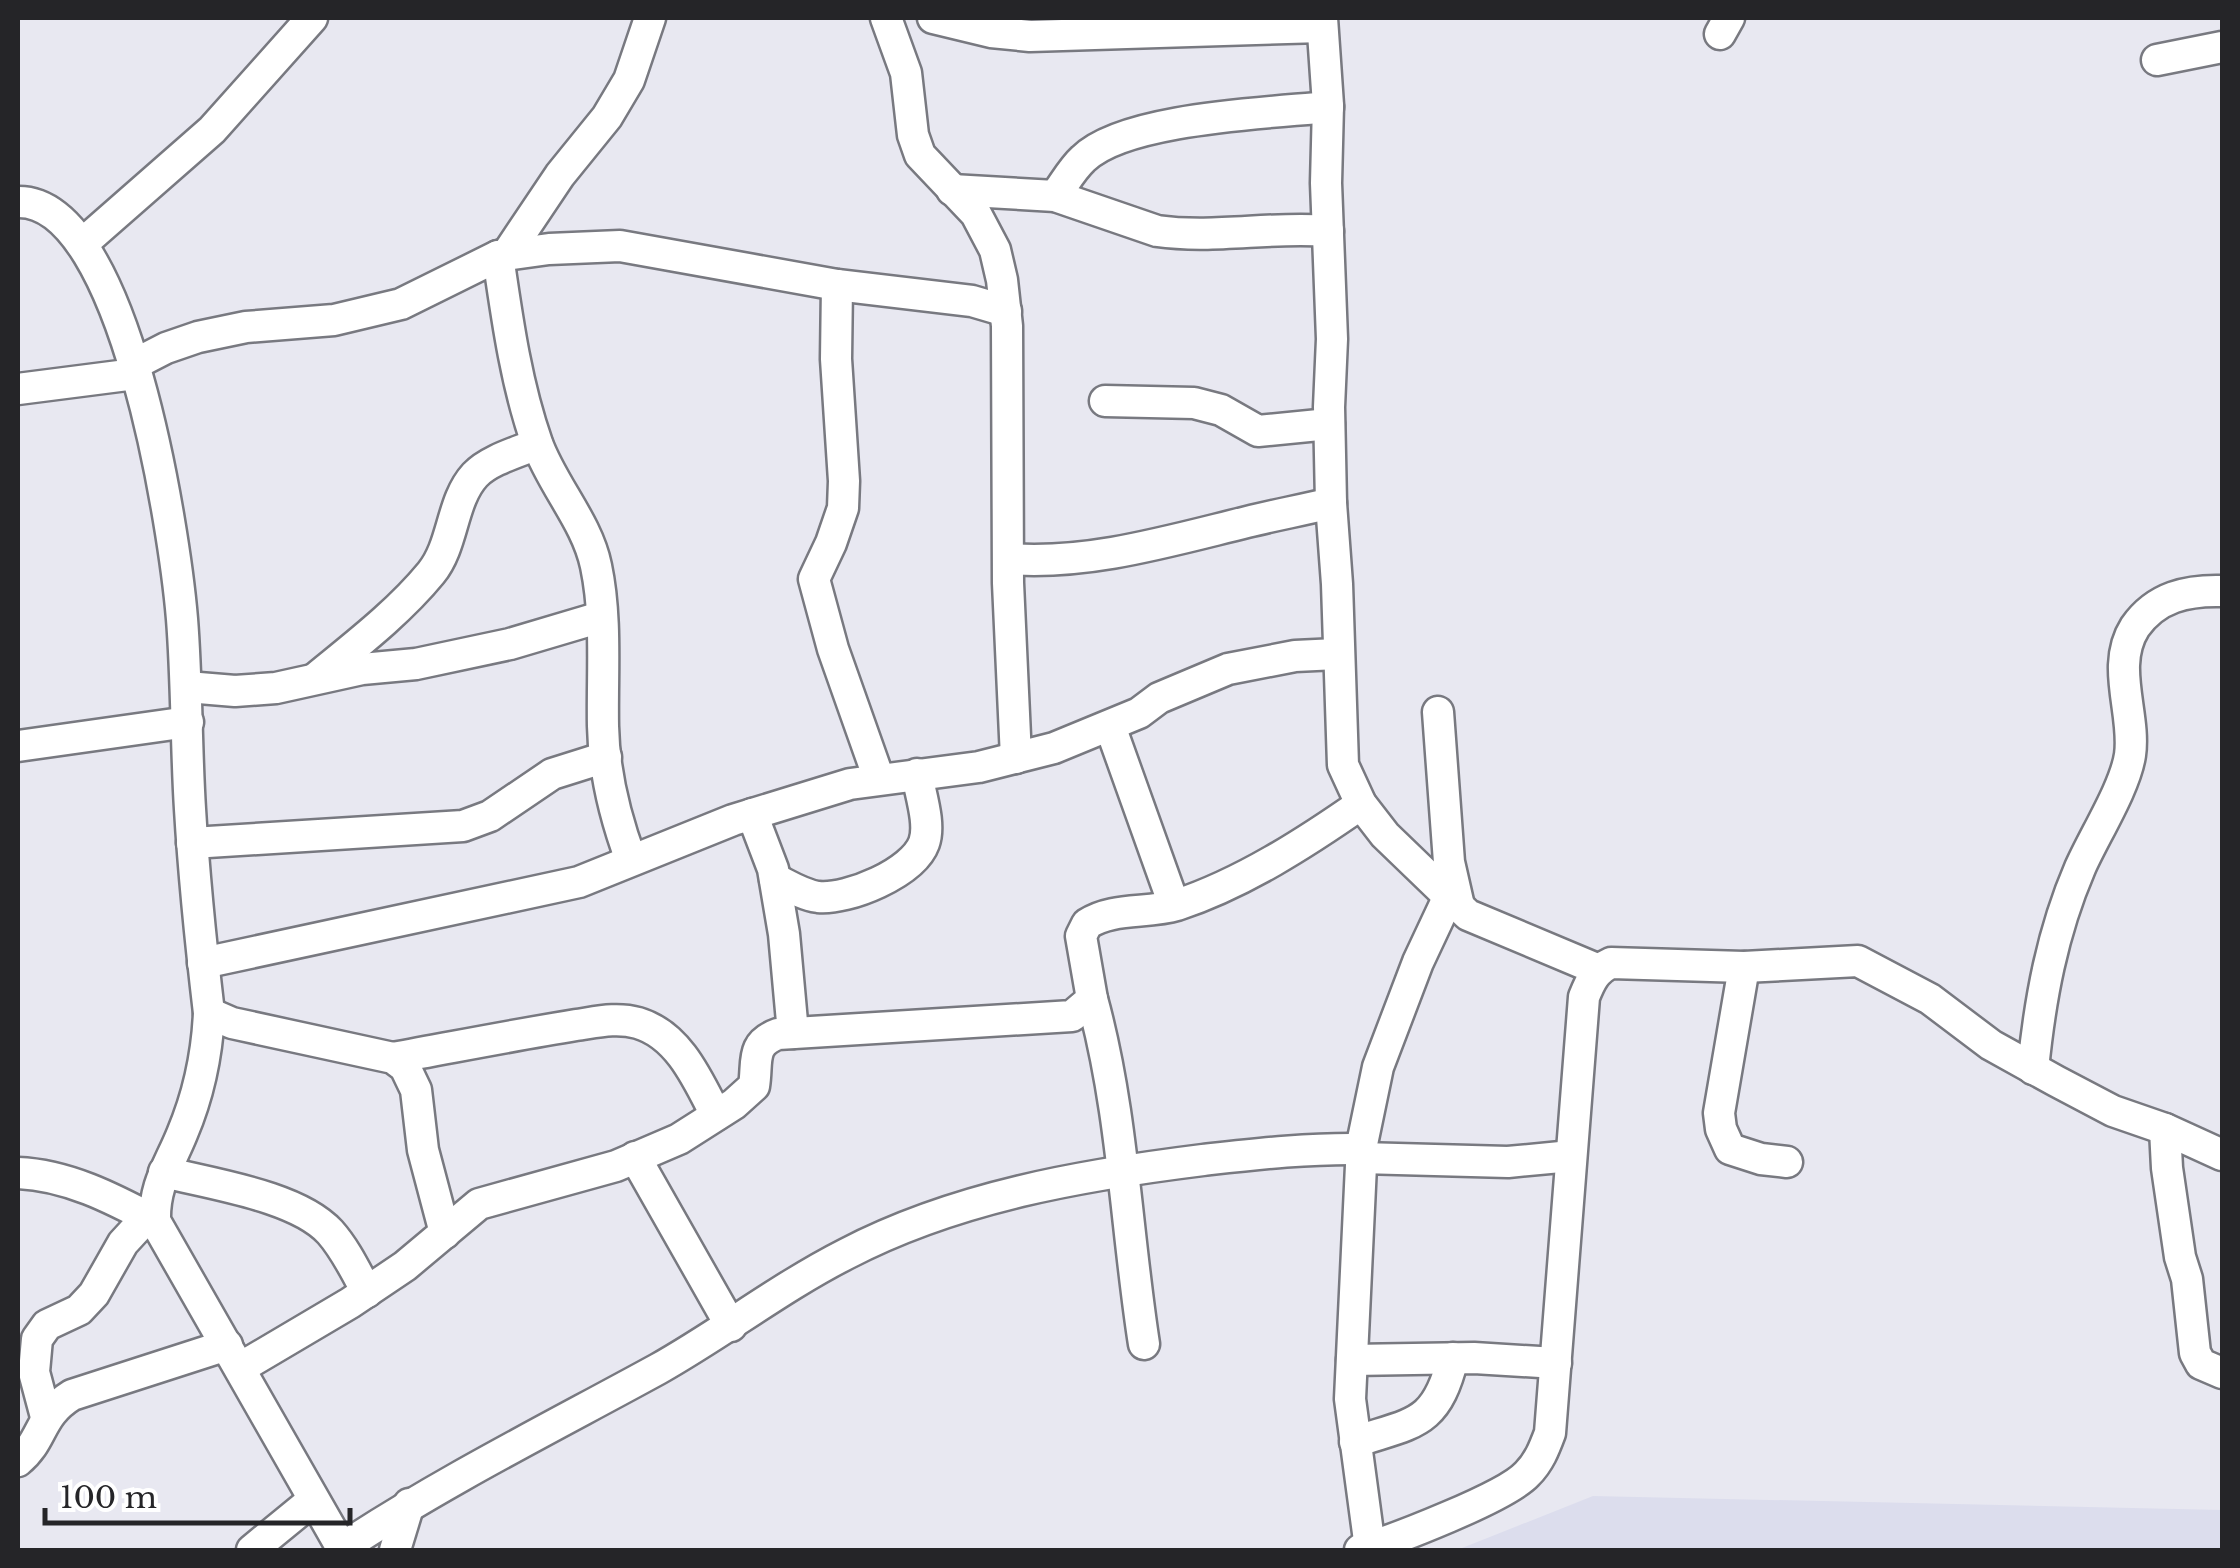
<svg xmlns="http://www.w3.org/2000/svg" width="2240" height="1568" font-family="'Libre Baskerville',serif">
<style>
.built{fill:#dcdded}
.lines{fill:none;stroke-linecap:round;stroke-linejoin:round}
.minor-casing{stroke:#787980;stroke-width:35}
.minor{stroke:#fff;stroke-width:30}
</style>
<rect width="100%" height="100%" fill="#e8e8f1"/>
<path class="built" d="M1593,1496l629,14v40h-765z"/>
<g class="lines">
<defs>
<g id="minor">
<path d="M886,18l20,55 7,62 7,20 56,59 19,36 7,30 5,46 1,257 8,175"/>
<path d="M933,18l58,14 39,4 292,-9"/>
<path d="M1322,18l6,87 -2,78 6,156 -3,68 2,96 6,81 6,181 18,39 24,31 83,80 131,55"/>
<path d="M1720,34l9,-16"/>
<path d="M2157,60l65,-13"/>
<path d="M952,190l103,6 102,35c58,8 114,-5 171,0"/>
<path d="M1055,196c9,-12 17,-27 28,-37 41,-41 186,-46 245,-52"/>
<path d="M18,202c108,-2 157,333 164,417 5,63 4,126 8,190 4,68 11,136 19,204 -2,43 -10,81 -27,121 -13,32 -28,51 -27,87l188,329"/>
<path d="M82,244l130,-114 100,-112"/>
<path d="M507,254l53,-79 47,-58 22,-37 21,-62"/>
<path d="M498,256c9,62 18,128 39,187 15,42 50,79 59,123 11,52 6,108 7,160 1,47 12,91 28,134"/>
<path d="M837,285l-1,74 8,122 -1,27 -12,35 -17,36 19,70 46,130"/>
<path d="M133,365l33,-17 32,-11 48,-10 88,-7 67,-16 97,-48 51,-7 71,-3 217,39 135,16 34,10"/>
<path d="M18,389l117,-15"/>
<path d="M1105,401l89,2 27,7 37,21 71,-7"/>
<path d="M1009,559c80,6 160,-18 238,-37 28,-7 56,-12 84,-19"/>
<path d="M317,677c39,-32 82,-65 114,-104 23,-28 20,-72 44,-98 14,-15 43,-23 62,-31"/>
<path d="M187,687l48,4 41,-3 86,-19 54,-5 94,-20 91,-27"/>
<path d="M1438,712l11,150 10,44"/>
<path d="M1110,726l64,179"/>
<path d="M18,746l170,-24"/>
<path d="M752,814l21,55 11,65 9,99"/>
<path d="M192,843l271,-17 27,-10 62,-42 54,-17"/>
<path d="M775,879c14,7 28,16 43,18 30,3 95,-24 106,-54 7,-19 -4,-50 -7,-69"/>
<path d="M203,963l376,-81 154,-62 117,-36 129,-17 75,-19 85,-35 20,-15 69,-29 67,-13 42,-2"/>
<path d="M1744,967l-25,146 2,16 9,20 31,10 26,3"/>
<path d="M1092,999c31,112 34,230 52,345"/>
<path d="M209,1013l23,10 161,35 12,9 11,23 7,60 22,83"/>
<path d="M393,1058c61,-11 122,-23 183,-33 21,-3 41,-8 62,-2 41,12 60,57 78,92"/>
<path d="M2033,1069c7,-70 19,-136 47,-201 14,-32 45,-80 50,-113 6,-41 -20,-89 5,-128 21,-30 52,-37 87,-36"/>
<path d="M2165,1129l2,39 13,89 7,22 8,74 6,11 21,9"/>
<path d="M635,1157l96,169"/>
<path d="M1361,1158l147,4 63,-6"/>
<path d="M164,1172c47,12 133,24 166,60 16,18 26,40 37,60"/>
<path d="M18,1173c49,2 94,25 137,48"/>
<path d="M1352,1360l122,-2 82,5"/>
<path d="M240,1368l110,-65 55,-37 74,-62 137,-38 63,-27 55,-35 20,-18c4,-24 -4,-42 24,-52l294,-18 20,-17 -11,-63 6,-12c26,-17 60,-10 90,-19 66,-22 128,-62 184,-101"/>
<path d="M46,1417l-12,-45 3,-33 10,-14 32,-15 15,-16 29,-51 24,-26"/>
<path d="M1355,1442c59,-20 81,-16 98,-84"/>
<path d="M18,1461c26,-21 20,-45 54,-66l155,-50"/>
<path d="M342,1548c102,-67 210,-121 316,-179 64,-36 123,-82 188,-115 109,-57 236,-79 357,-94 54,-6 105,-12 159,-11"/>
<path d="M1370,1548l-20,-149 12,-255 16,-77 40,-105 31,-66"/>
<path d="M252,1550l61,-50"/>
<path d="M395,1550l14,-46"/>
<path d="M1360,1550c34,-10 146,-53 167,-76 12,-12 17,-25 23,-41l34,-436c6,-15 11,-27 27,-34l133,4 114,-6 72,38 61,46 65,36 57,30 52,18 57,26"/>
</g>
</defs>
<use href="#minor" class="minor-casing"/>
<use href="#minor" class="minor"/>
</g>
<rect width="2240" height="1568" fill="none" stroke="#252528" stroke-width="40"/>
<path d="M45 1508v15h305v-15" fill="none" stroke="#252528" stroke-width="5"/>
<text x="60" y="1508" font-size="30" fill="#252528" stroke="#ffffff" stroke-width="8" paint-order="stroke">100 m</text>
</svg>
